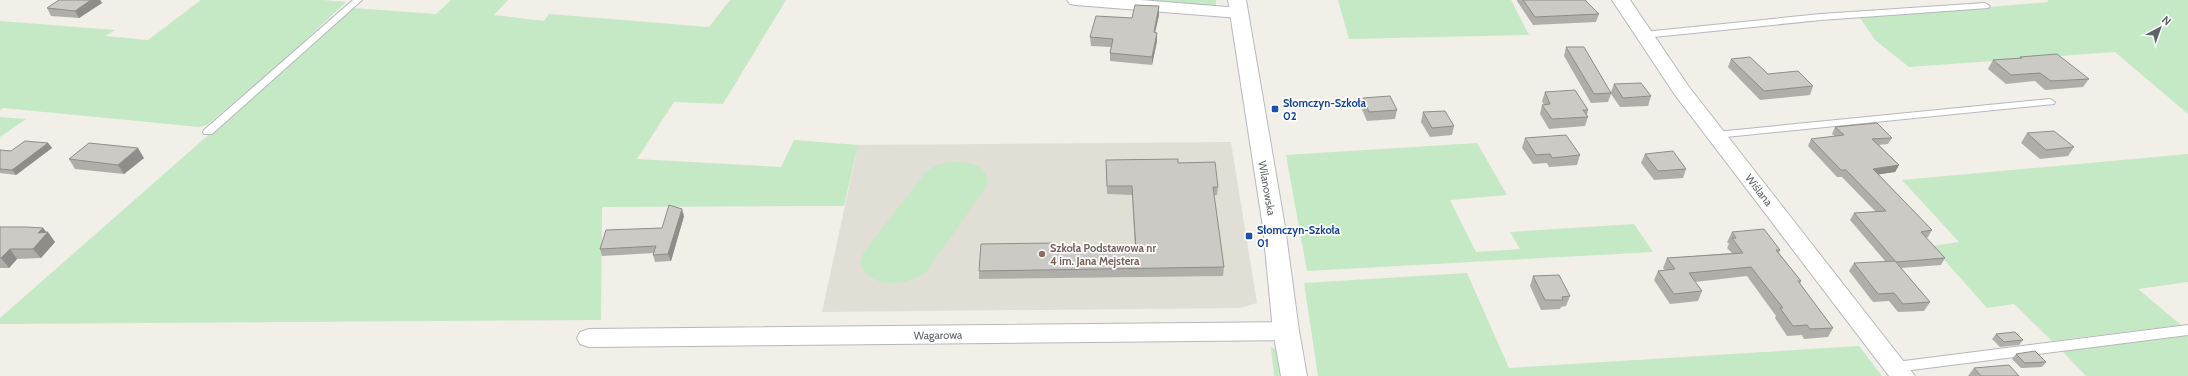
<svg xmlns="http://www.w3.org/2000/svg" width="2188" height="376" font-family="Cabin,sans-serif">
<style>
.education{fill:#e1ded6}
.green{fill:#c5e8c5}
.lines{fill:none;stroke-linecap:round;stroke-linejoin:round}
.lane-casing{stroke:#b5b8bc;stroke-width:2}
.street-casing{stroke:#b5b8bc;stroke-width:2}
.secondary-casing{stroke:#b6babf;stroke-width:2}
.lane{fill:#fff;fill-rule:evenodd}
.street{fill:#fff;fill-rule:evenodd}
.secondary{fill:#fff;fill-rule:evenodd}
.wall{fill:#afaea9}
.shaded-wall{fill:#8f8d8a}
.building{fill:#cccac5;stroke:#8f8d8a}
.transit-dot{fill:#1a4fb4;stroke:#fff;stroke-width:1.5}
.education-dot{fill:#8d6e63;stroke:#fff;stroke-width:1.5}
.labels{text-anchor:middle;stroke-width:3.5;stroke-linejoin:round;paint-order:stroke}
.transit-label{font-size:11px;font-weight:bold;fill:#164399;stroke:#fff;text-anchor:start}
.street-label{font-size:11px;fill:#5f6368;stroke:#fff}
.education-label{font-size:11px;font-weight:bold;fill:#785e54;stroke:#fff;text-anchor:start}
</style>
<rect width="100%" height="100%" fill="#f1efe8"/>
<path class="education" d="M1231,142l26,161 -17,5 -418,4 36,-167z"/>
<g class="green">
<path d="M201,0h122l23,2 -63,59 -76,64 -8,2 -196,-19 -3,2v-89l115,9 -10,6 43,4z"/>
<path d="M451,0h57l-14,15 50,6 5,-7 160,13 21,-27h56l-63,104 -49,-2 -37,57 144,8 13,-27 64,5 -14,61 -242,1 -1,113 -601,4v-6l353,-310 83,6z"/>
<path d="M1147,0h69v6z"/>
<path d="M1338,0h173l18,35 -180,4z"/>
<path d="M2047,0h141v114l-73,-62 -206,15 -34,-27 -15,-22 189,-16z"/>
<path d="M0,117l26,2 -26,18z"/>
<path d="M1477,143l30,52 -57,5 26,52 44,-3 -10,-17 124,-8 19,28 -346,19 -21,-116z"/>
<path d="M2188,154v128l-50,7 43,36 -129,16 -38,-37 -27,4 -55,-62 27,-4 -57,-62z"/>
<path d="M950,162c16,-2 44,4 36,25l-60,85c-21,15 -56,18 -66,-10l4,-10 62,-80 11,-7z"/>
<path d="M1467,273l42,95 350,-22 23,30h-564l-14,-93z"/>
<path d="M2188,335v41h-102l-24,-25z"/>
<path d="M1271,347l9,5 4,24h-10z"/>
</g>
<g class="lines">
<defs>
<g id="lane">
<path d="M353,0h9l-150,134h-8l-1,-2 1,-2z"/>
<path d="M1985,3l5,3 -2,2 -167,12 -177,18 -5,-3 5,-3 177,-18z"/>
<path d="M2050,99l5,3 -1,2 -338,34 -5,-3 5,-3z"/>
<path d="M2188,325v10l-292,37 -5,-2 -1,-3 1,-3 5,-2z"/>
</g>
<g id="street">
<path d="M1067,0h74l98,8 6,1 3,4 -3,4 -6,1 -163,-13 -6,-1z"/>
<path d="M1612,0h18l59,87 226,289h-26l-214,-281z"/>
<path d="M1286,322l8,3 4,6 -4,6 -8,3 -697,7 -9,-3 -3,-6 3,-6 9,-3z"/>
</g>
<path id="secondary" d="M1228,0h18l39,227 14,104 8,45h-26l-8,-45 -10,-104z"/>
</defs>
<use href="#lane" class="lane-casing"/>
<use href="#street" class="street-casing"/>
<use href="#secondary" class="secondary-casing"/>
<use href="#lane" class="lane"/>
<use href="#street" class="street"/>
<use href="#secondary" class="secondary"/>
</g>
<g class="wall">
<path d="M59,0h41l2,3 -23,15 -28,-2 -4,-8z"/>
<path d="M1517,0h68l14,14 -3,8 -63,3 -16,-24z"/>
<path d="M1159,6v9l-4,18h2v8l-5,24 -42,-4v-8l1,-6 -20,-1 -1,-9z"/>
<path d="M1566,47l45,45 3,-8 37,12 -3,10 -28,1 -9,-13 -3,8 -17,1 -27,-47z"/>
<path d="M2020,57l69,22 -6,8 -38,3 -10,-9 -29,3 -18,-15 5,-9 26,-1z"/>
<path d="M1731,59l37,15 45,12 -3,9 -50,5 -32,-33z"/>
<path d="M1545,92l43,18 -1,5 1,2 -3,9 -36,3 -9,-15 2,-9h2l-2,-4z"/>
<path d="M1363,98l34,12 -2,9 -28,2 -6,-14z"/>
<path d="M1423,112l31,14 -2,9 -22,2 -9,-15z"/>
<path d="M1835,127l57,11 -4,6 -9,1 20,20 -4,7 -17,2 54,56 -4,7 -2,1 19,20 -4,7 -40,3 29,34 -6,9 -26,1 -9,-11 -16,1 -24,-31 5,-8 32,-1 -36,-42 4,-7 22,-1 -34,-35h-5l-29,-31 3,-7 24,-3 -3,-2z"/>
<path d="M2027,133l47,14 -6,9 -28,3 -19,-16z"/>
<path d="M1525,138l55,17 -3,10 -28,2 -2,-4 -14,1 -11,-16z"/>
<path d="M48,143l4,5 -36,27 -16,-2v-23l11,1z"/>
<path d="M1645,154l41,15 -3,9 -29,2 -13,-17z"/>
<path d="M144,158l-20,16 -49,-5 -6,-10z"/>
<path d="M1106,160l72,3 40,24 -1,8h-3l10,72 -1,9 -244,3v-8l76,-20 80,-1 -3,-55 -25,-1z"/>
<path d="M684,216l-13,45 -16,1 -2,-7 1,-2 -52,3 -2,-7 62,-21z"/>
<path d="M0,227l43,1 12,14 -14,16 -24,1 -8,9h-9z"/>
<path d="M1732,232l48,18 -1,3 22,28 -1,3 33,44 -5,9 -24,2 -2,-4 -15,1 -12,-18 1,-2 -29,-40 -52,6 7,9 -4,10 -28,3 -16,-24 4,-9 7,-1 -2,-2 4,-10 65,-5 -5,-5 2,-4 -2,-2z"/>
<path d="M1533,276l37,20 -4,10 -5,1 -1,2 -19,1 -11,-24z"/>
<path d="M1996,334l27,6 -4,5 -19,2 -8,-8z"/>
<path d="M2016,354l30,8 -4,5 -21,1 -9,-9z"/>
<path d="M1974,368l45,8h-51z"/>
</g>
<g class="shaded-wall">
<path d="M91,0h9l2,3 -23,15 -4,-7z"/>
<path d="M1159,6v9l-6,26 1,-9z"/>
<path d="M1157,33v8l-5,24v-8z"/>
<path d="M48,143l4,5 -36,27 -4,-5z"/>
<path d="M138,148l6,10 -20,16 -6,-9z"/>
<path d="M1899,165l-4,7 -26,4 4,-7z"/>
<path d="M682,209l2,7 -13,45 -3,-7z"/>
<path d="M43,228l4,5 1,-1 7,10 -14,16 -8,-9 5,-16z"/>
<path d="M10,249l7,10 -8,9 -8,-10z"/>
</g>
<g class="building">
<path d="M59,0h32l-16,11 -28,-3z"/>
<path d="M1523,0h62l14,14 -64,3z"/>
<path d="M1135,5l24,1 -5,26 3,1 -5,24 -42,-4 3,-14 -23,-2 6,-21 36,2z"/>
<path d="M1566,47h18l27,46 -17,1z"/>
<path d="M2057,54l32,25 -38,2 -11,-8 -29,2 -18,-15 29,-2 -2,-1z"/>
<path d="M1750,57l18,17 30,-3 15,15 -49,5 -33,-32z"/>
<path d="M1641,83l10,13 -28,2 -9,-14z"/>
<path d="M1575,90l13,20h-5l5,7 -36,2 -10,-14 8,-1 -5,-12z"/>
<path d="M1390,96l7,14 -28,2 -6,-14z"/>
<path d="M1445,111l9,15 -22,2 -9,-16z"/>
<path d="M1877,123l15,15 -20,1 27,26 -26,4 59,61 -11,2 24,26 -49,4 -42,-49 32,-2 -40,-41h-5l-30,-31 33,-4 -9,-8z"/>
<path d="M2054,131l20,16 -28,3 -19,-17z"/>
<path d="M1566,135l14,20 -28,3 -2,-4 -14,1 -11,-17z"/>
<path d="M25,141l23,2 -36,27 -12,-1v-19l11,1z"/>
<path d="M89,143l49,5 -20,17 -49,-6z"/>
<path d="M1673,151l13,18 -28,2 -13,-17z"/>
<path d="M1178,159v4l37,-1 3,25h-5l11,80 -245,4 2,-27 74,-1v8l81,-1 -4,-64h-25l-1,-26z"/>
<path d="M669,205l13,4 -14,45 -15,1 3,-9 -56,3 6,-19 56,-2z"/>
<path d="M0,227h27l16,1 -5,5 10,-1 -15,17h-23l-9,9h-1z"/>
<path d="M1764,229l16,21h-4l25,31h-3l35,47 -23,1 -3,-4 -14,1 -13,-18h3l-32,-41 -62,6 13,18 -28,3 -16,-23 17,-2 -8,-11 76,-5 -11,-15h4l-4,-6z"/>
<path d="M1895,261l35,41 -27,2 -9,-11 -16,1 -24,-31z"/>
<path d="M1559,275l11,21 -8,1 1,3h-18l-12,-24z"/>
<path d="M2015,332l8,8 -19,2 -8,-8z"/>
<path d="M2035,351l11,11 -21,1 -9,-9z"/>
<path d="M2009,365l10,11h-38l-7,-8z"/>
</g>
<g class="transit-dot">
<rect x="1271" y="105" width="8" height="8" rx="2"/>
<rect x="1245" y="232" width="8" height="8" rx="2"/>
</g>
<circle class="education-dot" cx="1042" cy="254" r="4"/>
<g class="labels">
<g class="transit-label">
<text x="1283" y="107">Słomczyn-Szkoła<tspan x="1283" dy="13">02</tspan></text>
<text x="1257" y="234">Słomczyn-Szkoła<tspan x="1257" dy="13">01</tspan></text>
</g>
<g class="street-label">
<text transform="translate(1267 188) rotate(80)" y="4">Wilanowska</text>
<text transform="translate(1759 190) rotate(52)" y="4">Wiślana</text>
<text transform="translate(938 335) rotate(-1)" y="4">Wagarowa</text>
</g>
<g class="education-label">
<text x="1050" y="252">Szkoła Podstawowa nr<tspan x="1050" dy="13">4 im. Jana Mejstera</tspan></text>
</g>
</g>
<g transform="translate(2160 28) rotate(41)" stroke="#ffffff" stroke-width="3" paint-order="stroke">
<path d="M0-3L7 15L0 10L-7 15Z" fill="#5f6368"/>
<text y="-6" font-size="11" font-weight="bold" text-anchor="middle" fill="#5f6368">N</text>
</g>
</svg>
